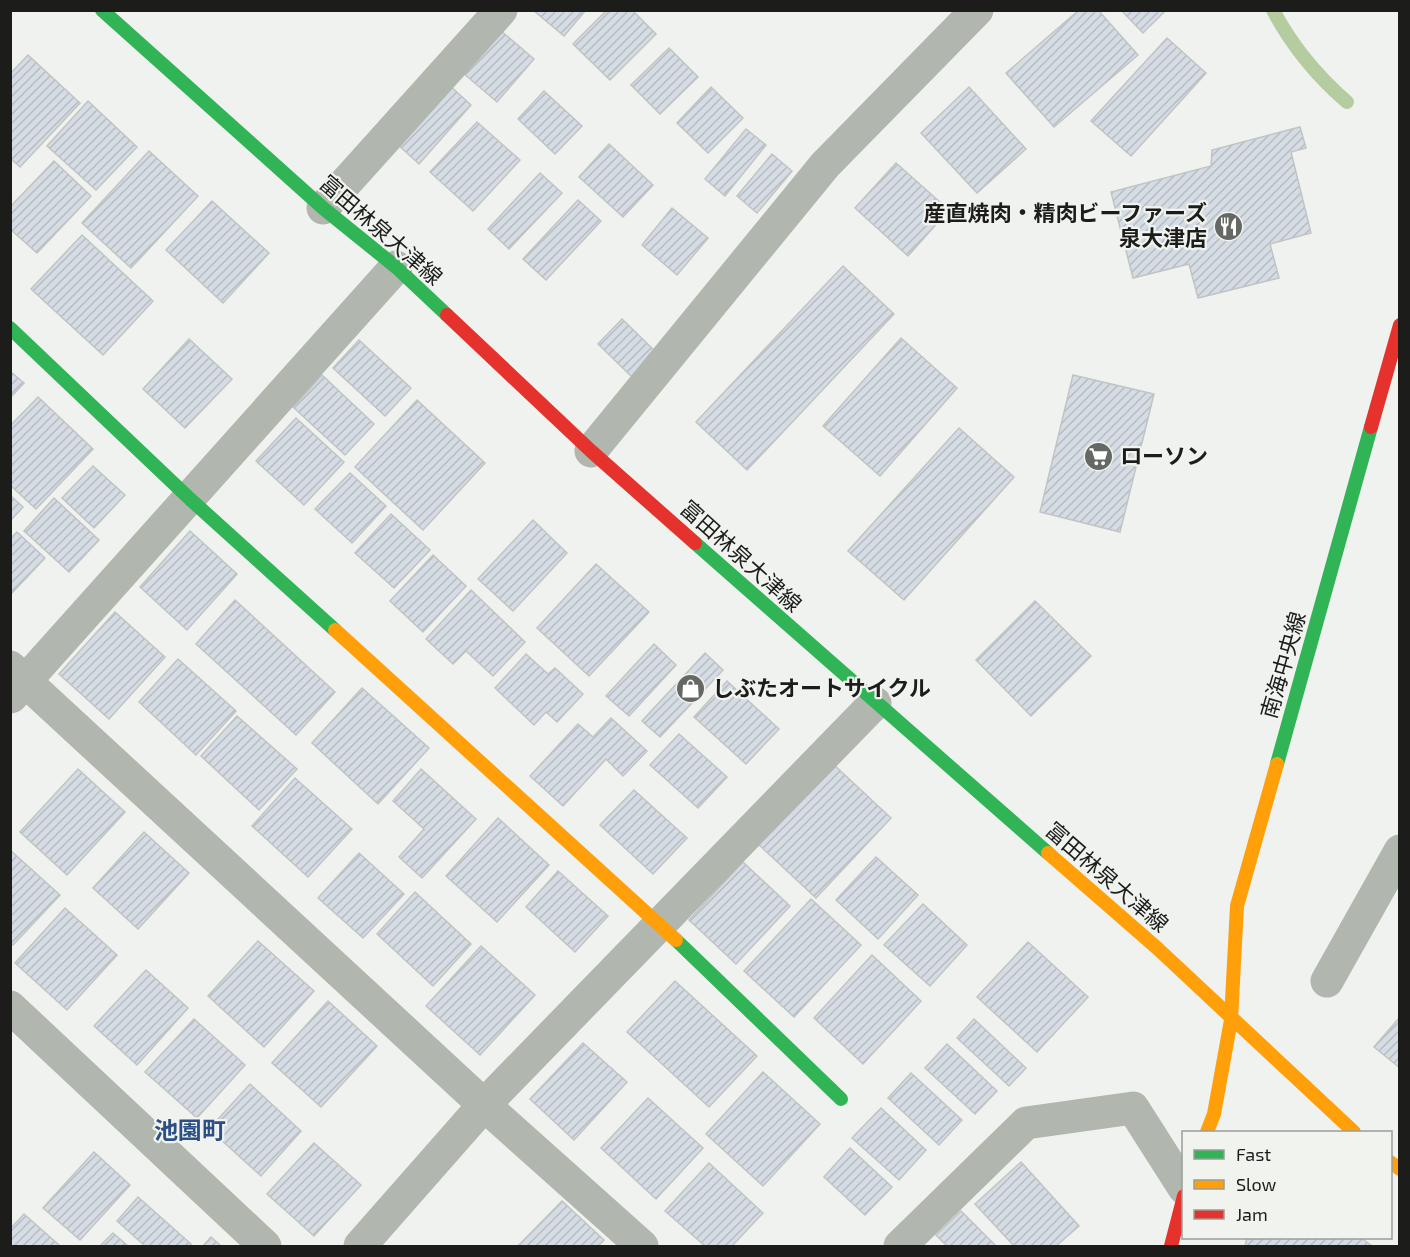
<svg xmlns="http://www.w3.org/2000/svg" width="1410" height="1257" font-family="'Exo 2','Noto Sans JP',sans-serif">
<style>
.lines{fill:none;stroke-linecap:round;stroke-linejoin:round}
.stream{stroke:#b4cc9f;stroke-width:14}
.building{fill:url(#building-hatch);stroke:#c2c4c3;stroke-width:1.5}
.street{stroke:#b1b6ae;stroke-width:33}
.fast{stroke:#30b455;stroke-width:14}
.slow{stroke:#ff9f0a;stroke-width:14}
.jam{stroke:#e5322d;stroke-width:14}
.labels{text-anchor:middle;stroke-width:4.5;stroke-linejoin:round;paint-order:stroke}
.poi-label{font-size:22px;font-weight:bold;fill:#1c1d1b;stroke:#f0f3ee;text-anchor:start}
.street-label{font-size:22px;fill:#1c1d1b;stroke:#f0f3ee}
.neighbourhood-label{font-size:24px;font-weight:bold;fill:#2b4f86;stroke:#f0f3ee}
</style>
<defs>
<pattern id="building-hatch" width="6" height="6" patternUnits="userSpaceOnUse" patternTransform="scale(1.5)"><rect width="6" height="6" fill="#d5dce4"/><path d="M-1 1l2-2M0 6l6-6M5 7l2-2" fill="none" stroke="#b6bcc3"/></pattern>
</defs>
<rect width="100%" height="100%" fill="#f0f2ef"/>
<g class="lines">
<path class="stream" d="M1273,10c19,36 44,66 74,92"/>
</g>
<g class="building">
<path d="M533,10h53l-22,26z"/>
<path d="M607,10h25l24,24 -46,46 -37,-36z"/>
<path d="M1079,10h19l40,45 -84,72 -48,-54z"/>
<path d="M1121,10h45l-23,23z"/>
<path d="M500,30l34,29 -37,43 -34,-29z"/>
<path d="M1167,38l39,35 -75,83 -40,-35z"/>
<path d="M669,48l29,29 -38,37 -29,-29z"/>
<path d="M28,55l52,48 -60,64 -10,-9v-84z"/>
<path d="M448,84l23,21 -52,59 -23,-21z"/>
<path d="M711,87l32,31 -35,35 -31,-30z"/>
<path d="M969,87l57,62 -49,44 -56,-60z"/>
<path d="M544,91l38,35 -27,28 -37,-35z"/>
<path d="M88,101l49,46 -41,43 -49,-44z"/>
<path d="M477,122l43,38 -47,51 -43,-39z"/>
<path d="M1300,127l6,21 -15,4 20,81 -41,11 9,34 -81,20 -9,-34 -56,14 -22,-86 100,-26 1,-16z"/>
<path d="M746,129l20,16 -41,51 -20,-17z"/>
<path d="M609,144l44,41 -30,32 -44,-40z"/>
<path d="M149,151l49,45 -67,72 -49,-45z"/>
<path d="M772,154l20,17 -35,42 -20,-17z"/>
<path d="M54,161l37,35 -54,57 -27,-24v-22z"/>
<path d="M896,163l53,47 -41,46 -53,-48z"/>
<path d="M540,173l22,20 -53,56 -21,-20z"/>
<path d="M578,200l23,21 -55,59 -23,-21z"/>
<path d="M212,201l57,52 -46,50 -57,-53z"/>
<path d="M672,208l36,30 -31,37 -35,-30z"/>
<path d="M82,235l71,66 -50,54 -72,-66z"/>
<path d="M843,266l51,48 -147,156 -51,-48z"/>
<path d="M622,319l34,33 -24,25 -34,-33z"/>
<path d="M901,338l56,50 -77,88 -57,-50z"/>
<path d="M189,339l43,40 -47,49 -42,-39z"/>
<path d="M359,340l52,48 -26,28 -52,-48z"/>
<path d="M10,371l14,12 -14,15z"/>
<path d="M322,375l52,49 -29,31 -52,-48z"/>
<path d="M1073,375l81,19 -34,138 -80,-20z"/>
<path d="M38,397l55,52 -57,60 -26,-24v-59z"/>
<path d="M417,400l68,63 -62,67 -68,-63z"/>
<path d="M296,418l48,44 -40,43 -48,-44z"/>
<path d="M959,428l55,49 -110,123 -56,-49z"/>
<path d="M93,466l32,29 -31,33 -32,-30z"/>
<path d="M350,473l36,33 -34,37 -37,-34z"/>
<path d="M10,495l13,12 -13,14z"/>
<path d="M54,498l45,42 -30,32 -45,-41z"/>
<path d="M391,514l39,36 -36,38 -39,-35z"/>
<path d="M533,520l34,33 -54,58 -35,-32z"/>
<path d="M190,531l47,43 -50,56 -47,-43z"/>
<path d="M17,532l28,26 -35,37v-56z"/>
<path d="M433,555l33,31 -43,46 -33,-31z"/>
<path d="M596,564l53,48 -60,64 -52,-48z"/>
<path d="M471,590l54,52 -32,34 -27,-25 -13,13 -27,-25z"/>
<path d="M235,600l100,92 -39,43 -100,-91z"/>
<path d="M1035,601l56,55 -60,60 -55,-56z"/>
<path d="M115,612l50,45 -56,62 -50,-45z"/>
<path d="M654,644l22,21 -47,51 -23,-20z"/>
<path d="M705,653l18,17 -63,67 -18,-16z"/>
<path d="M526,654l22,20 7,-6 28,26 -26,28 -11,-10 -12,13 -39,-37z"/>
<path d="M178,659l58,52 -40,44 -57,-53z"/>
<path d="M727,681l52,48 -33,35 -52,-47z"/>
<path d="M362,688l67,60 -51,56 -66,-61z"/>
<path d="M237,716l60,53 -38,41 -58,-54z"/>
<path d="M611,718l36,33 -24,25 -17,-17 -43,47 -33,-30 48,-52 15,13z"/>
<path d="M679,734l48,43 -29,31 -48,-43z"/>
<path d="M832,763l59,55 -75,80 -59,-55z"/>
<path d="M78,769l47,43 -58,63 -47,-43z"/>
<path d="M421,769l55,50 -54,59 -23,-21 25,-28 -31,-28z"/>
<path d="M295,778l57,51 -44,48 -56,-51z"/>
<path d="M634,790l53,48 -34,36 -53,-49z"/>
<path d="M498,818l51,47 -52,57 -51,-46z"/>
<path d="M144,832l45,41 -51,56 -45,-41z"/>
<path d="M10,850l50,45 -47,50 -3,-3z"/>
<path d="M359,853l45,41 -41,44 -45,-40z"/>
<path d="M876,857l42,38 -40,44 -42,-39z"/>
<path d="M743,862l47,44 -54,58 -47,-44z"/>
<path d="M558,871l50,45 -33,36 -49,-45z"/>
<path d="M415,892l56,52 -38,42 -56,-52z"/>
<path d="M811,899l50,46 -67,72 -50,-46z"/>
<path d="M923,904l44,41 -37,41 -46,-41z"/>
<path d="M65,908l52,47 -50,55 -52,-47z"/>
<path d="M258,941l56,50 -50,56 -56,-51z"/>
<path d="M1028,942l60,55 -51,55 -60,-55z"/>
<path d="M481,946l54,49 -55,60 -54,-49z"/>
<path d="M872,955l49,46 -58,63 -49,-46z"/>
<path d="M146,970l42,38 -51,57 -43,-39z"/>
<path d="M675,981l82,75 -48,51 -82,-75z"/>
<path d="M328,1001l49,45 -56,61 -49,-44z"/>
<path d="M1400,1017v51l-26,-21z"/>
<path d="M194,1019l51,46 -48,53 -52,-46z"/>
<path d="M974,1019l52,49 -17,18 -52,-48z"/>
<path d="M583,1043l44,39 -53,58 -44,-41z"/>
<path d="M947,1044l50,47 -22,23 -50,-46z"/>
<path d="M763,1072l57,52 -57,62 -57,-52z"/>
<path d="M911,1073l51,47 -23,25 -51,-47z"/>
<path d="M250,1084l51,47 -40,45 -52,-47z"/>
<path d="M648,1098l55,50 -47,51 -55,-51z"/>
<path d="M881,1108l45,42 -27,30 -47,-42z"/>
<path d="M314,1143l47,42 -47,51 -47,-42z"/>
<path d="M850,1148l42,39 -27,28 -41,-38z"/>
<path d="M94,1152l36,33 -50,55 -37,-32z"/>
<path d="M1021,1162l58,64 -23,20h-42l-39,-42z"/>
<path d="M709,1163l54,50 -31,33h-27l-40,-35z"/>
<path d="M138,1197l53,47 -2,2h-44l-28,-25z"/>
<path d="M562,1201l42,39 -6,6h-80z"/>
<path d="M961,1211l35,35h-49l-11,-11z"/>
<path d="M24,1214l35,31 -1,1h-48v-17z"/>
<path d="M113,1233l15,13h-28z"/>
<path d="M211,1237l10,9h-18z"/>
<path d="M1247,1238h114l11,8h-127z"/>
</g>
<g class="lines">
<g class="street">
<path d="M323,208l178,-198"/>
<path d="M591,451l234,-286 152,-155"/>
<path d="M10,667l474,438 158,141"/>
<path d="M11,697l385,-430"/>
<path d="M1327,981l73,-130"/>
<path d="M10,1007l255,239"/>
<path d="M360,1246l124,-141 391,-402"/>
<path d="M900,1246l126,-123 107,-15 51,80"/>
</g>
<g class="fast">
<path d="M102,10l221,198 73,59 51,48"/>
<path d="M10,328l180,171 145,131"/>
<path d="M695,543l353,310"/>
<path d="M1277,764l94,-337"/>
<path d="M676,940l165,159"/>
</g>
<g class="slow">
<path d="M335,630l341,310"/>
<path d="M1048,853l109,95 197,184"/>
<path d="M1207,1132l7,-18 17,-94 6,-114 40,-142"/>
<path d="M1390,1162l10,7"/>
</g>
<g class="jam">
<path d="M447,315l144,136 104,92"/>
<path d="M1371,427l29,-102"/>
<path d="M1171,1246l13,-50"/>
</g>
</g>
<defs>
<symbol id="restaurant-disc" viewBox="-11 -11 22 22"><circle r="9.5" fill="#666865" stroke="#f0f3ee"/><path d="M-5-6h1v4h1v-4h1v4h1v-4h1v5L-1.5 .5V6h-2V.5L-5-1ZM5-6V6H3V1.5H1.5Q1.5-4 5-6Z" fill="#fff"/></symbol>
<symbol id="supermarket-disc" viewBox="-11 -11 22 22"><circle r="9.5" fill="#666865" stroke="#f0f3ee"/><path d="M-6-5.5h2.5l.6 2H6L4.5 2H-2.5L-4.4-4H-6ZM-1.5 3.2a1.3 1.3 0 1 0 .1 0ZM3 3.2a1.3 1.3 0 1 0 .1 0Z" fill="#fff"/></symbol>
<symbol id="shop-disc" viewBox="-11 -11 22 22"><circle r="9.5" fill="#666865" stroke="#f0f3ee"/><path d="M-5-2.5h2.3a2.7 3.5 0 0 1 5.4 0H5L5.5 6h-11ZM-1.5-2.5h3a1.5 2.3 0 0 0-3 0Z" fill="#fff"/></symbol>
</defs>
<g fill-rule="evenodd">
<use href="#restaurant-disc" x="1212" y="210" width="33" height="33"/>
<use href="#supermarket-disc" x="1082" y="440" width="33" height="33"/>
<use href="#shop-disc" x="674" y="672" width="33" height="33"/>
</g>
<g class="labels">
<g class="poi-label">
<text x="1207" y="221" text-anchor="end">産直焼肉・精肉ビーファーズ<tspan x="1207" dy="25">泉大津店</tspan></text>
<text x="1120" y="464">ローソン</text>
<text x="712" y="696">しぶたオートサイクル</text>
</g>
<g class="street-label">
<text transform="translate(381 230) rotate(41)" y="8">富田林泉大津線</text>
<text transform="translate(741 556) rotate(42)" y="8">富田林泉大津線</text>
<text transform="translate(1283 665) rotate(-74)" y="8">南海中央線</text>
<text transform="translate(1107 877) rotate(41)" y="8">富田林泉大津線</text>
</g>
<g class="neighbourhood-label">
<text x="190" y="1139">池園町</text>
</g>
</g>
<rect width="1410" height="1257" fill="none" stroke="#1c1d1b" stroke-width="24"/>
<rect x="1182" y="1131" width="210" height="108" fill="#f0f3ee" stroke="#9b9d9a" stroke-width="1.5"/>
<rect x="1194" y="1150" width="30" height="9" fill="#30b455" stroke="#9b9d9a" stroke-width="1.5"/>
<text x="1236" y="1161" font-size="18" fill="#1c1d1b">Fast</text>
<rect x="1194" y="1180" width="30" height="9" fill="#ff9f0a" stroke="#9b9d9a" stroke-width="1.5"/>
<text x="1236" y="1191" font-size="18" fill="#1c1d1b">Slow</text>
<rect x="1194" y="1210" width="30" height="9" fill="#e5322d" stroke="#9b9d9a" stroke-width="1.5"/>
<text x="1236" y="1221" font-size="18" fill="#1c1d1b">Jam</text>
</svg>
